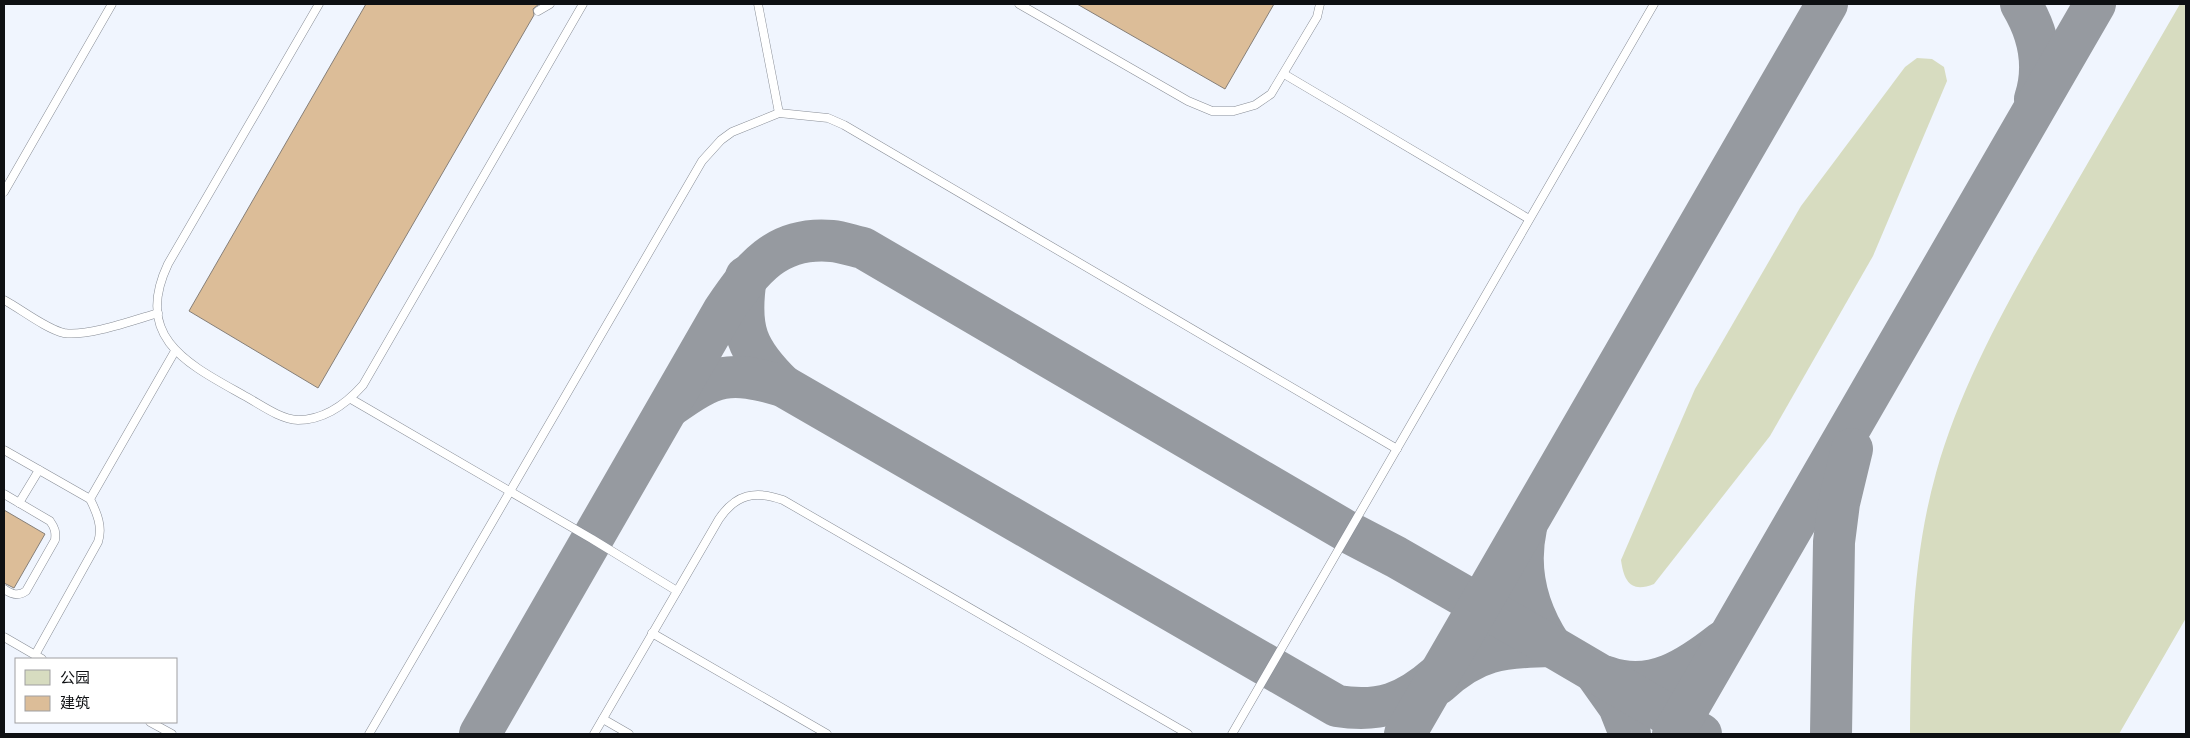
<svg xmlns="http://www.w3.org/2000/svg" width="2190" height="738" font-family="Arial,'Noto Sans SC',sans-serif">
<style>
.green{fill:#d7dcc0}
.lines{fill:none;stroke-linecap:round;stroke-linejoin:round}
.taxiway{stroke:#969aa0;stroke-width:42}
.building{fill:#dcbd98;stroke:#867f78}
.lane-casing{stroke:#888d96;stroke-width:9}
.lane{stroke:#fff;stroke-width:8}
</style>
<rect width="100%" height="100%" fill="#f0f5fe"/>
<g class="green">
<path d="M2180,4h6v614l-67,116h-209c1,-88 2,-175 26,-261 26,-93 76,-179 124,-262 40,-69 80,-138 120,-207z"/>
<path d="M1917,58l15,1 12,8 3,14 -74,175 -103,180 -116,148c-23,9 -30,-2 -33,-24l74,-171 106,-183 104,-139z"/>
</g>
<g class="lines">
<g class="taxiway">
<path d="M2021,4c18,30 25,61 14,95"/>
<path d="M746,277c-8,52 0,73 37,109"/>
<path d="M669,407c46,-33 59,-37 114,-21l554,320c43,7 69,-3 101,-31"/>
<path d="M1526,528c-9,42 2,83 25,118"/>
<path d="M1597,675l22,31 11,28"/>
<path d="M1607,677c45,16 82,-9 115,-35"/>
<path d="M1438,684c37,-35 64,-37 113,-38"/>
<path d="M480,734l244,-424c28,-41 52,-74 108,-69 10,1 21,5 31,7l485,284 48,25 155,89 150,88"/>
<path d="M1405,734l422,-730"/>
<path d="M1673,734l422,-730"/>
<path d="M1831,734l3,-192 5,-39 13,-54"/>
</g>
</g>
<g class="building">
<path d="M366,4h173l-6,5 1,6 -216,373 -129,-77z"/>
<path d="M1077,4h197l-49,85z"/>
<path d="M4,510l41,24 -31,54 -10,-5z"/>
</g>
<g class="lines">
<defs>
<g id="lane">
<path d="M319,4l-151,260c-35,74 20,100 75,131 17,9 36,24 55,25 27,0 48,-16 65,-35l220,-381"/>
<path d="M758,4l21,109"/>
<path d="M1019,4l169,97 24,10h22l21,-6 16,-11 46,-77 3,-13"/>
<path d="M538,11l12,-7"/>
<path d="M1284,74l245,145"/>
<path d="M4,192l108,-188"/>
<path d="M4,300c17,9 42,29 60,33 23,4 70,-13 94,-20"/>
<path d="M351,399l241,140 85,52"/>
<path d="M4,450l86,49"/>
<path d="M4,494l46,27c5,7 6,11 5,19l-29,51c-8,6 -15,3 -22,-2"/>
<path d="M19,503l20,-33"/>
<path d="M652,633l175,101"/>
<path d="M4,637l38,22"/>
<path d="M35,655l63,-113c5,-15 -1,-29 -8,-43l85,-148"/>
<path d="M603,719l26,15"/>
<path d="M150,722l22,12"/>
<path d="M369,734l333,-573 19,-21 11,-8 47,-19 49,5 16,7 553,324"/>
<path d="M594,734l125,-215c17,-25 36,-29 64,-19l405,234"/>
<path d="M1232,734l422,-730"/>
</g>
</defs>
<use href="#lane" class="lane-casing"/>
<use href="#lane" class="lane"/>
</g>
<rect width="2190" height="738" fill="none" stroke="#0e1013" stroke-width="10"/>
<rect x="15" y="658" width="162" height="65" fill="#ffffff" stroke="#9f9fa1"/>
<rect x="25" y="670" width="25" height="15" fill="#d7dcc0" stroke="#9f9fa1"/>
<text x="60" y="683" font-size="15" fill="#0e1013">公园</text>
<rect x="25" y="696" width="25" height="15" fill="#dcbd98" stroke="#9f9fa1"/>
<text x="60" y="708" font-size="15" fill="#0e1013">建筑</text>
</svg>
